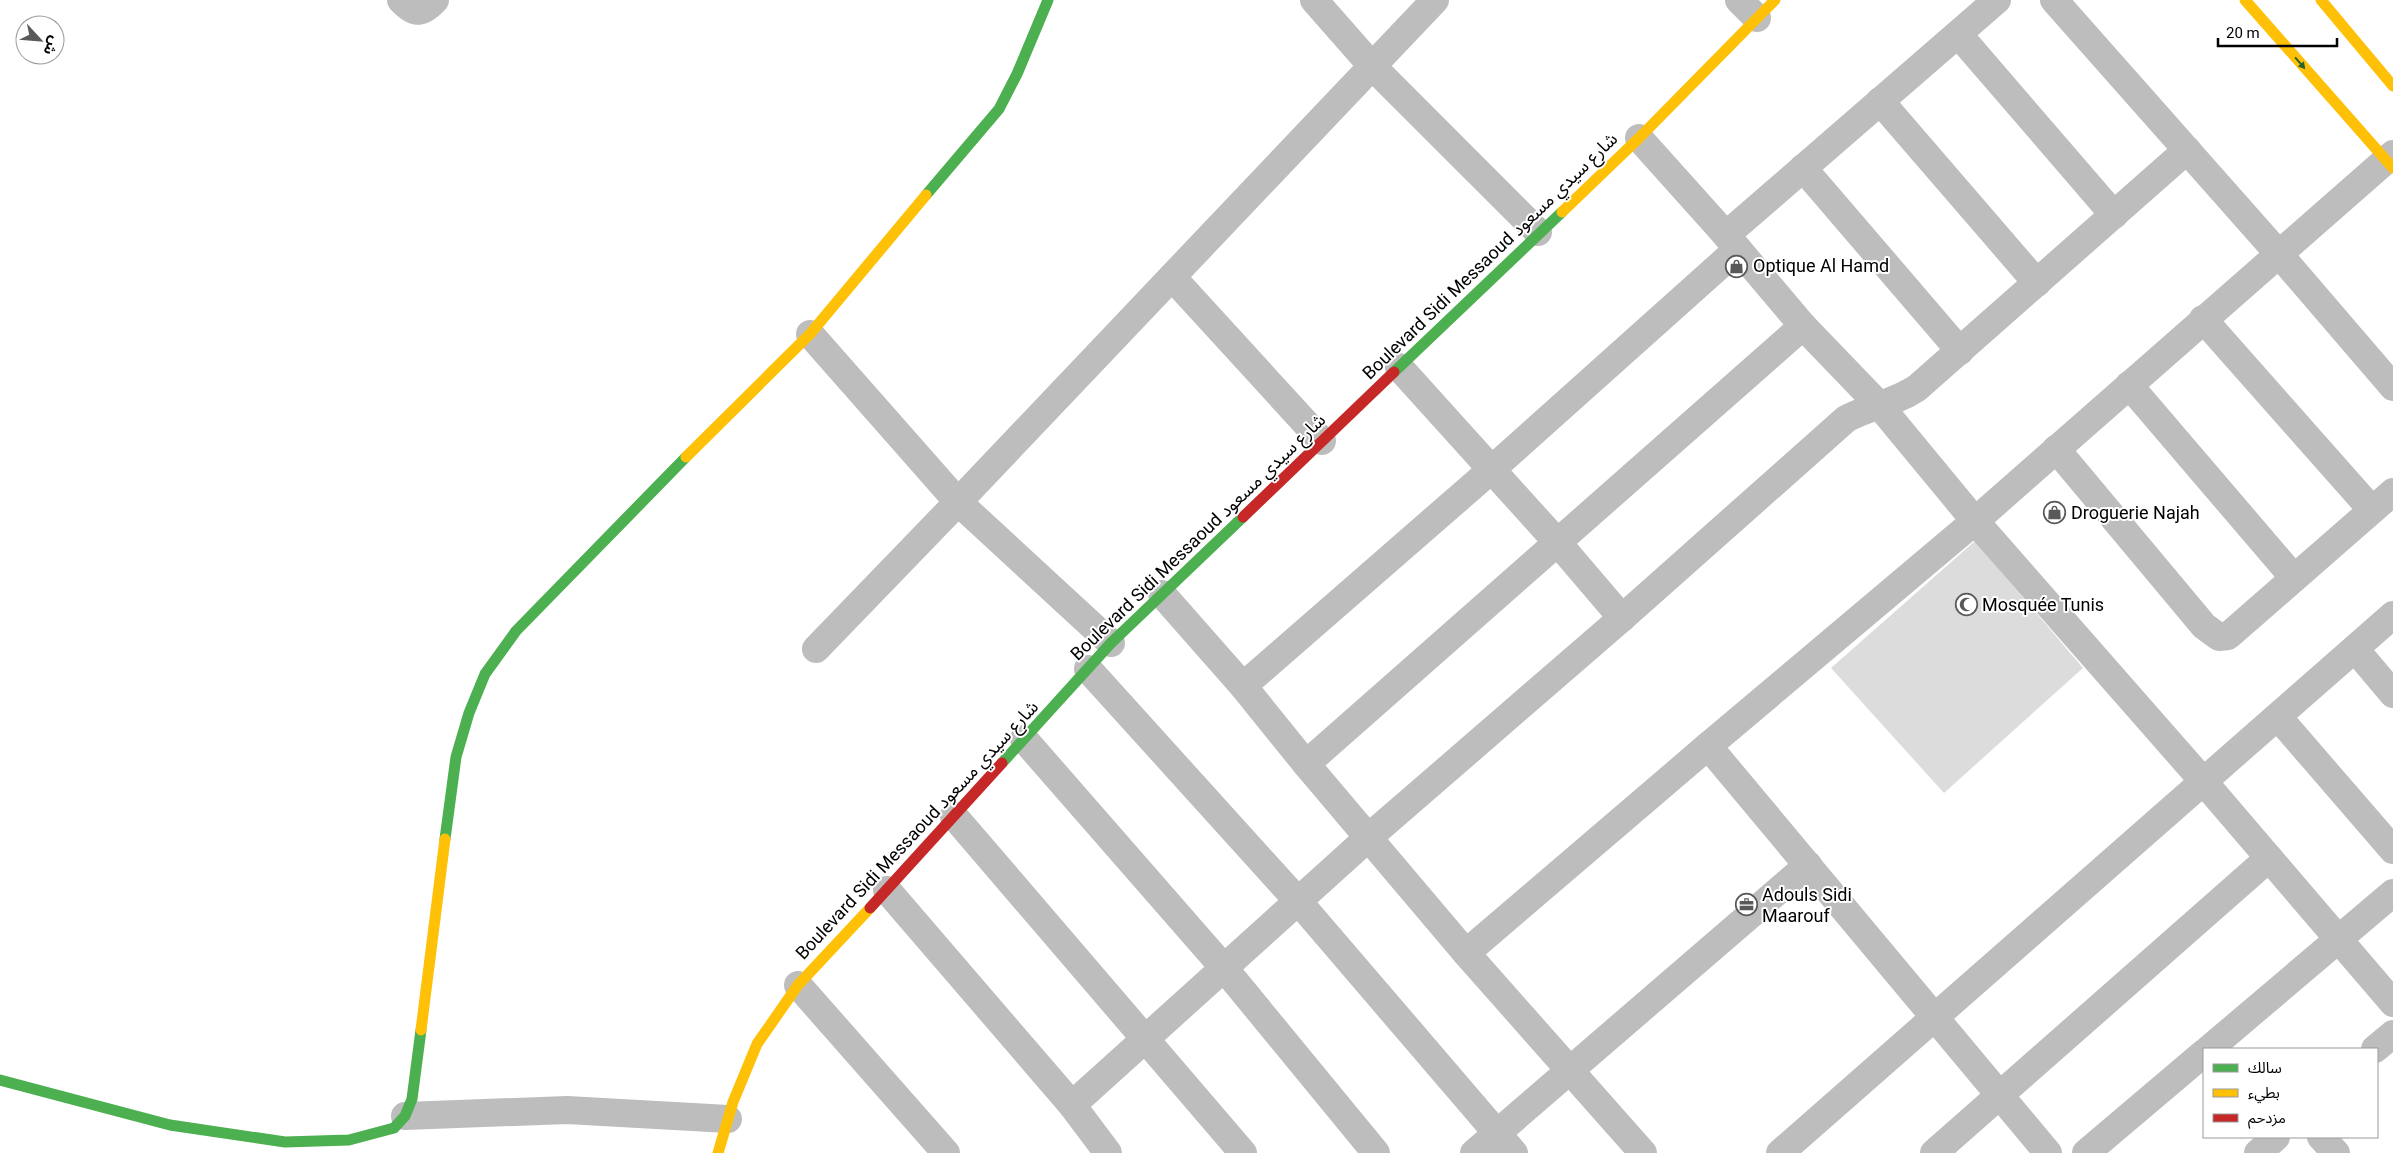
<svg xmlns="http://www.w3.org/2000/svg" width="2393" height="1153" viewBox="0 0 2393 1153" font-family="Roboto,'Noto Sans Arabic',sans-serif">
<style>
.building{fill:#dcdcdc}
.lines{fill:none;stroke-linecap:round;stroke-linejoin:round}
.street{stroke:#bdbdbd;stroke-width:28}
.fast{stroke:#4caf50;stroke-width:11}
.slow{stroke:#ffc107;stroke-width:11}
.jam{stroke:#c62828;stroke-width:11}
.oneway{fill:#2a602c}
.labels{text-anchor:middle;stroke-width:4;stroke-linejoin:round;paint-order:stroke}
.street-label{font-size:18px;fill:#000;stroke:#fff}
.poi-label{font-size:18px;fill:#000;stroke:#fff;text-anchor:start}
</style>
<rect width="100%" height="100%" fill="#fff"/>
<!-- building -->
<path class="building" d="M1975,541L2083,668L1944,793L1831,668Z"/>
<g class="lines">
<!-- street -->
<g class="street">
<path d="M401,0C415,14 421,15 435,0"/>
<path d="M1314,0L1372,66L1538,232"/>
<path d="M1739,0L1757,18"/>
<path d="M2054,0L2278,253L2393,387"/>
<path d="M1958,34L2114,215"/>
<path d="M1880,101L2037,283"/>
<path d="M1639,138L1726,235L1803,326L1880,406L1975,521L2204,782L2393,1003"/>
<path d="M1803,168L1960,351"/>
<path d="M1726,235L1997,0"/>
<path d="M1172,277L1322,441"/>
<path d="M2203,319L2372,510"/>
<path d="M810,334L958,502L1111,643"/>
<path d="M1399,367L1558,543L1622,618"/>
<path d="M2129,385L2294,578"/>
<path d="M2056,449L2204,626L2219,637L2228,636L2393,492"/>
<path d="M1162,594L1243,686"/>
<path d="M816,649L958,502L1435,0"/>
<path d="M2355,649L2393,694"/>
<path d="M1088,669L1298,901L1514,1153"/>
<path d="M2278,717L2393,850"/>
<path d="M1024,739L1224,968L1376,1153"/>
<path d="M1708,746L1466,953L1306,764L1243,686L1491,470L1738,249"/>
<path d="M1306,764L1803,326"/>
<path d="M954,816L1243,1153"/>
<path d="M887,890L1072,1105L1108,1153"/>
<path d="M1466,953L1643,1153"/>
<path d="M798,985L946,1153"/>
<path d="M2209,1049L2393,893"/>
<path d="M2375,1049L2393,1034"/>
<path d="M1072,1105L1369,837L1622,618L1846,419C1870,406 1893,404 1917,388L2187,150"/>
<path d="M405,1116L567,1110L728,1119"/>
<path d="M2321,1137L2336,1153"/>
<path d="M1474,1153L1808,865"/>
<path d="M1780,1153L2393,615"/>
<path d="M1934,1153L2269,858"/>
<path d="M2048,1153L1708,746L1975,521L2393,154"/>
<path d="M2086,1153L2204,1053"/>
<path d="M2258,1153L2276,1137"/>
</g>
<!-- fast -->
<g class="fast">
<path d="M926,195L999,109L1017,74L1048,0"/>
<path d="M1394,372L1562,212"/>
<path d="M1002,763L1111,643L1243,517"/>
<path d="M445,839L456,757L469,713L485,674L516,631L686,457"/>
<path d="M0,1080L170,1125L285,1142L349,1140L394,1128L405,1116L412,1099L421,1030"/>
</g>
<!-- slow -->
<g class="slow">
<path d="M2245,0L2393,168"/>
<path d="M2321,0L2393,86"/>
<path d="M1562,212L1639,138L1775,0"/>
<path d="M686,457L810,334L926,195"/>
<path d="M421,1030L445,839"/>
<path d="M718,1153L733,1102L757,1044L798,985L870,908"/>
</g>
<!-- jam -->
<g class="jam">
<path d="M1243,517L1394,372"/>
<path d="M870,908L1002,763"/>
</g>
</g>
<!-- one-way arrows -->
<defs><path id="oneway-solid" d="M-6-.8H1V-3.2L6.5 0L1 3.2V.8H-6Z" transform="scale(1.25)"/></defs>
<use class="oneway" href="#oneway-solid" transform="translate(2300 63) rotate(49)"/>
<!-- icons -->
<defs>
<symbol id="shop-ring" viewBox="-11 -11 22 22"><circle r="9.5" fill="#fff" stroke="#595959" stroke-width="1.5"/><path d="M-5-2.5h2.3a2.7 3.5 0 0 1 5.4 0H5L5.5 6h-11ZM-1.5-2.5h3a1.5 2.3 0 0 0-3 0Z" fill="#595959"/></symbol>
<symbol id="mosque-ring" viewBox="-11 -11 22 22"><circle r="9.5" fill="#fff" stroke="#595959" stroke-width="1.5"/><path d="M3.5-4.9A6 6 0 1 0 3.5 4.9A5 5 0 1 1 3.5-4.9Z" fill="#595959"/></symbol>
<symbol id="office-ring" viewBox="-11 -11 22 22"><circle r="9.5" fill="#fff" stroke="#595959" stroke-width="1.5"/><path d="M-6-3h4V-5.5h4V-3h4V5H-6ZM-1-4.5V-3h2v-1.5ZM-6 0V1H6V0Z" fill="#595959"/></symbol>
</defs>
<g fill-rule="evenodd">
<use href="#shop-ring" x="1724" y="254" width="25" height="25"/>
<use href="#shop-ring" x="2042" y="500" width="25" height="25"/>
<use href="#mosque-ring" x="1954" y="592" width="25" height="25"/>
<use href="#office-ring" x="1734" y="892" width="25" height="25"/>
</g>
<g class="labels">
<!-- street labels -->
<g class="street-label">
<text transform="translate(1490 256) rotate(-44)" y="6">Boulevard Sidi Messaoud شارع سيدي مسعود</text>
<text transform="translate(1198 537) rotate(-44)" y="6">Boulevard Sidi Messaoud شارع سيدي مسعود</text>
<text transform="translate(917 830) rotate(-47)" y="6">Boulevard Sidi Messaoud شارع سيدي مسعود</text>
</g>
<!-- poi labels -->
<g class="poi-label">
<text x="1753" y="272">Optique Al Hamd</text>
<text x="2071" y="519">Droguerie Najah</text>
<text x="1982" y="611">Mosquée Tunis</text>
<text x="1762" y="901">Adouls Sidi<tspan x="1762" dy="21">Maarouf</tspan></text>
</g>
</g>
<!-- legend -->
<rect x="2203" y="1048" width="175" height="90" fill="#ffffff" stroke="#999999"/>
<rect x="2213" y="1064" width="25" height="8" fill="#4caf50" stroke="#999999"/>
<text x="2248" y="1073" font-size="15" fill="#000000">سالك</text>
<rect x="2213" y="1089" width="25" height="8" fill="#ffc107" stroke="#999999"/>
<text x="2248" y="1098" font-size="15" fill="#000000">بطيء</text>
<rect x="2213" y="1114" width="25" height="8" fill="#c62828" stroke="#999999"/>
<text x="2248" y="1123" font-size="15" fill="#000000">مزدحم</text>
<!-- north arrow -->
<g transform="translate(40 40) rotate(116)"><circle r="24" fill="#ffffff" stroke="#999999"/>
<path d="M0-4L9 19L0 12L-9 19Z" fill="#595959"/>
<text y="-8" font-size="14" font-weight="bold" text-anchor="middle" fill="#000000">ش</text>
</g>
<!-- scale -->
<path d="M2218 38v8h119v-8" fill="none" stroke="#000000" stroke-width="2.5"/>
<text x="2226" y="38" font-size="15" fill="#000000" stroke="#ffffff" stroke-width="4" paint-order="stroke">20 m</text>
</svg>
